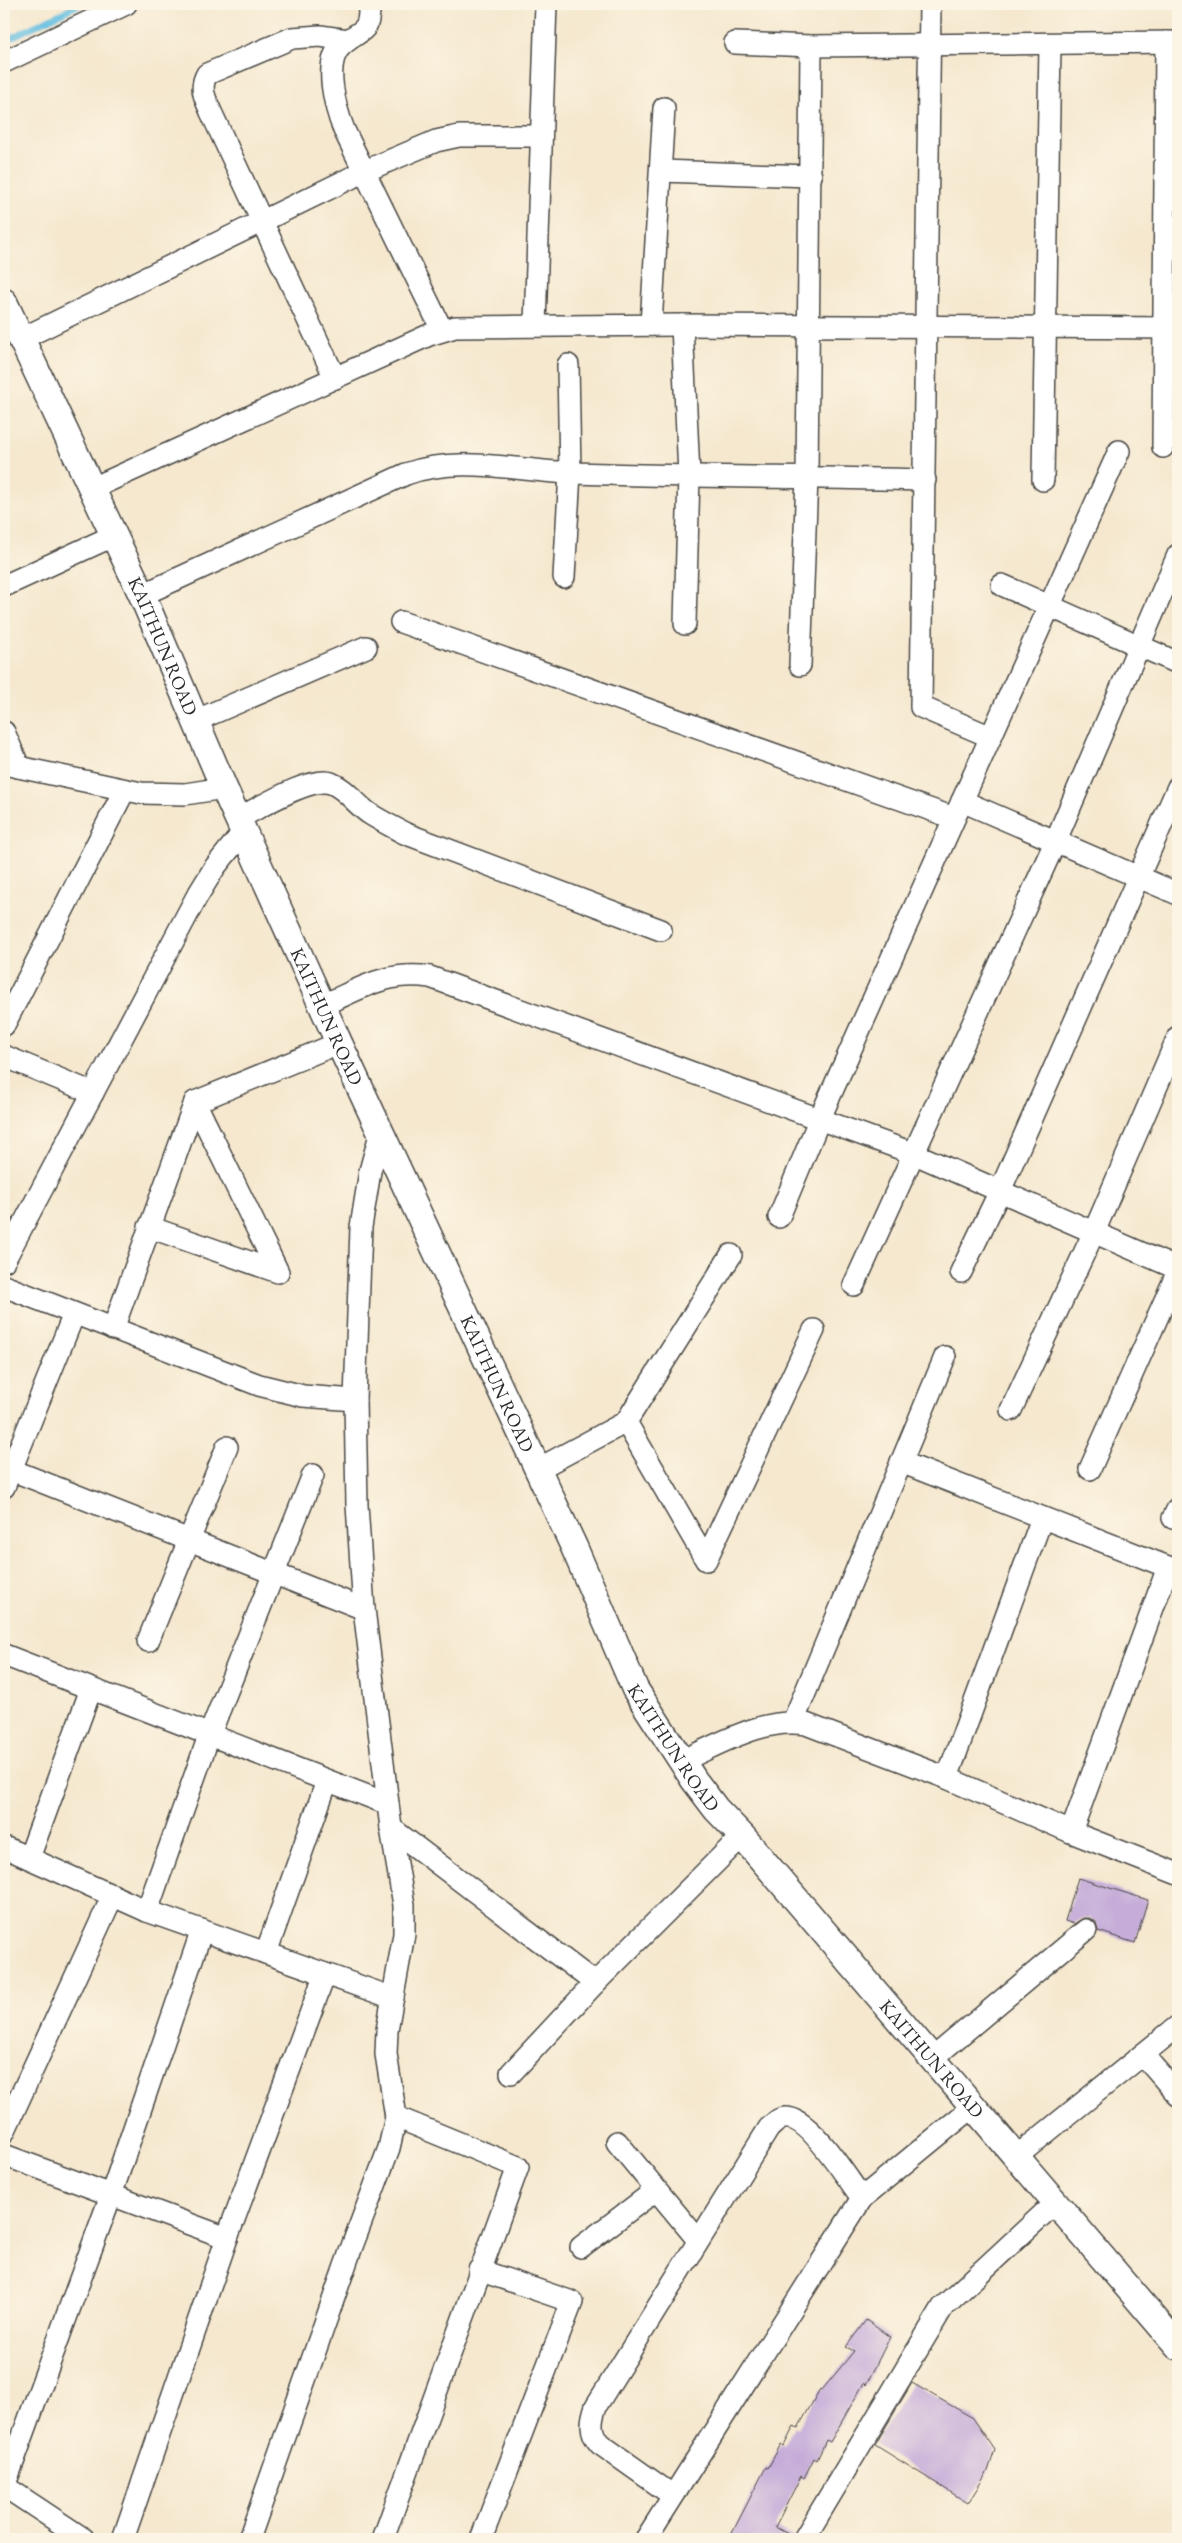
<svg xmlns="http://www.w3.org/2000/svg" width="1182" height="2543" viewBox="0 0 1182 2543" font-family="'EB Garamond',serif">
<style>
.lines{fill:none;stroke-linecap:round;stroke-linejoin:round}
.stream{stroke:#63bee1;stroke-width:6}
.building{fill:#c6add9}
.minor-casing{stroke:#494744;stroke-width:24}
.tertiary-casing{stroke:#494744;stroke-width:29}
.minor{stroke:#fff;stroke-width:21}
.tertiary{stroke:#fff;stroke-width:26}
.labels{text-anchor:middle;stroke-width:4;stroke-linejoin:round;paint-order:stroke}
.street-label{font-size:19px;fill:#2b2b2b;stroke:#fcf5e5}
</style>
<rect width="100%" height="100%" fill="#fcf5e5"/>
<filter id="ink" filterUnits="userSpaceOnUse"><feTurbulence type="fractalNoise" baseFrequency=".02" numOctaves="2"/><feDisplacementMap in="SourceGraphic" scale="10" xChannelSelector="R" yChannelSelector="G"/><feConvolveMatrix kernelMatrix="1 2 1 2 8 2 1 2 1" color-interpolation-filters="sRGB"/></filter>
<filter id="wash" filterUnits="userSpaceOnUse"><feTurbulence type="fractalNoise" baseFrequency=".0096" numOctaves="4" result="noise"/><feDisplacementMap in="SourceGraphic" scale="20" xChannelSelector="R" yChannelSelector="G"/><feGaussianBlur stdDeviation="1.12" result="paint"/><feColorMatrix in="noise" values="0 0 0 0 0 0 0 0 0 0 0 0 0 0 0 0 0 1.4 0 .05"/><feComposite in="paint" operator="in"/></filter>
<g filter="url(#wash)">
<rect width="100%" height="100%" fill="#f5e8cf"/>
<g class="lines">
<!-- stream -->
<path class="stream" d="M4,41L80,4"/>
</g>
<g id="blocks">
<!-- building -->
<g class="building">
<path d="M1078,1878L1148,1900L1135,1943L1098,1931L1096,1922L1090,1918H1083L1074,1924L1065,1921Z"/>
<path d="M866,2320L890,2337L866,2385L864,2383L830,2442L826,2440L817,2460L814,2458L804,2478L801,2476L775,2527L792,2536V2539H729L766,2467L768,2468L781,2444L784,2446L794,2426L798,2428L820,2389L822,2390L854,2351L846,2347Z"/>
<path d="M912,2383L973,2418L995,2450L988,2471L968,2503L875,2445Z"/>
</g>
</g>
</g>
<g filter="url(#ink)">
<use href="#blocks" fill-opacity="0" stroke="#494744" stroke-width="1"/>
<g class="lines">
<defs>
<g id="minor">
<path d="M369,4C370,36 360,28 342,45C322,62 336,110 344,130L442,330"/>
<path d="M930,4L921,707L991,737"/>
<path d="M735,43L811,46L1178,42"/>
<path d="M4,62L126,4"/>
<path d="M661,171L811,176"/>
<path d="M535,325L546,4"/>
<path d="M651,325L664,108"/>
<path d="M682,325L689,475L685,624"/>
<path d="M21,339L365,171L436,141L459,136H541"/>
<path d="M335,378L211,112C205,98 199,88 207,74L292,38L320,36L348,40"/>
<path d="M1163,447L1166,42"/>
<path d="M1043,480L1050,44"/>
<path d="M93,488L429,335L455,327L682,325L1178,328"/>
<path d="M564,577L570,473L568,365"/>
<path d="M1002,585L1178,663"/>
<path d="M4,586L115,535"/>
<path d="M142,595L406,474C459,455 517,471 572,473C689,477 807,477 925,480"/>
<path d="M401,622L954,818"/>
<path d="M800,665L807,477L811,46"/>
<path d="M195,721L366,647"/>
<path d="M4,732L19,767"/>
<path d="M4,764L141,793L185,794L224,788"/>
<path d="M962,801L1178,894"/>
<path d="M239,818C259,808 310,776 331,783C347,789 356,805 370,814C381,821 393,827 404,833L661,930"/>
<path d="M323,1005C362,988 386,971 430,977L915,1154L1178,1269"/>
<path d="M4,1025L124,791"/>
<path d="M4,1056L93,1093"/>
<path d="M779,1217L820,1118L1119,451"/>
<path d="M149,1227L278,1272L195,1102"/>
<path d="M4,1261L196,898L215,867L244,831"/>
<path d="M961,1272L1000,1191L1178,787"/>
<path d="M854,1285L1056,840L1178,555"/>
<path d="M4,1286L259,1385L303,1396L355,1400"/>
<path d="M113,1329L195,1102L339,1043"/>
<path d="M1011,1410L1094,1232L1178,1037"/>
<path d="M626,1422L706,1560L814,1330"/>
<path d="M901,1462L1178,1571"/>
<path d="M4,1467L364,1609"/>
<path d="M538,1469L626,1422L731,1255"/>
<path d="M1090,1469L1178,1271"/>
<path d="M4,1487L74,1314"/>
<path d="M1173,1518L1178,1508"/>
<path d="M148,1641L227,1447"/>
<path d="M4,1655L388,1804"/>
<path d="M793,1722L945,1357"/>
<path d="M681,1761C720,1744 763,1717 806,1724L947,1778L1071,1832L1178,1874"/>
<path d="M947,1778L1042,1518"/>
<path d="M391,1828L595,1983L742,1836"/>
<path d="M1071,1832L1168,1567"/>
<path d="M4,1847L147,1911L393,1998"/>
<path d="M29,1858L91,1689"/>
<path d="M147,1911L209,1736L313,1475"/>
<path d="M266,1953L327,1781"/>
<path d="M1144,2056L1178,2095"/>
<path d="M933,2058L1086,1930"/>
<path d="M511,2073L595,1983"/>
<path d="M4,2132L113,1895"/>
<path d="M617,2142L698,2240"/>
<path d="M4,2155L227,2238"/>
<path d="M1017,2156L1178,2026"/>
<path d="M581,2247L656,2190"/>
<path d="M479,2270L572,2302L481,2539"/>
<path d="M4,2486L84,2539"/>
<path d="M4,2487L111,2195L202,1930"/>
<path d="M672,2495L600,2444C589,2432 591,2420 596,2406L769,2128C774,2124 778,2118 785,2118C809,2115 848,2180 862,2198"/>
<path d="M123,2539L227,2238L325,1974"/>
<path d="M249,2539L351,2249L389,2148L396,2117L386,2054L387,2030L404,1934V1905L391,1828L364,1609L357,1505L355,1400L361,1227L370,1171L381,1131"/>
<path d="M383,2539L518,2167L396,2117"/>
<path d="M646,2539L862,2198L974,2106"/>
<path d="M804,2539L943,2307L1055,2203"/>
</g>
<g id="tertiary">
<path id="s1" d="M4,302L142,595L224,788L339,1043L574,1547L635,1689L694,1780L716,1809L742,1836L1178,2346"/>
</g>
</defs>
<!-- minor casing -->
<use href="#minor" class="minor-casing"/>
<!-- tertiary casing -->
<use href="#tertiary" class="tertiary-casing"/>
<!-- minor -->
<use href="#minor" class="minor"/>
<!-- tertiary -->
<use href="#tertiary" class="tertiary"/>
</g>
</g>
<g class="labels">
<!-- street labels -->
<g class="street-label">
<text dy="7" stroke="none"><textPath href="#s1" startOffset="379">KAITHUN ROAD</textPath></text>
<text dy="7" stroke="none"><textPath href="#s1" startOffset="784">KAITHUN ROAD</textPath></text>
<text dy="7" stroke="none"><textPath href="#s1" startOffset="1189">KAITHUN ROAD</textPath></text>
<text dy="7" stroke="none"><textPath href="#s1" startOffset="1594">KAITHUN ROAD</textPath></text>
<text dy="7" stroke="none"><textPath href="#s1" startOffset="1999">KAITHUN ROAD</textPath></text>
</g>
</g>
<!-- margin -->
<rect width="1182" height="2543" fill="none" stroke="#fcf5e5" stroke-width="20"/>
</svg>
